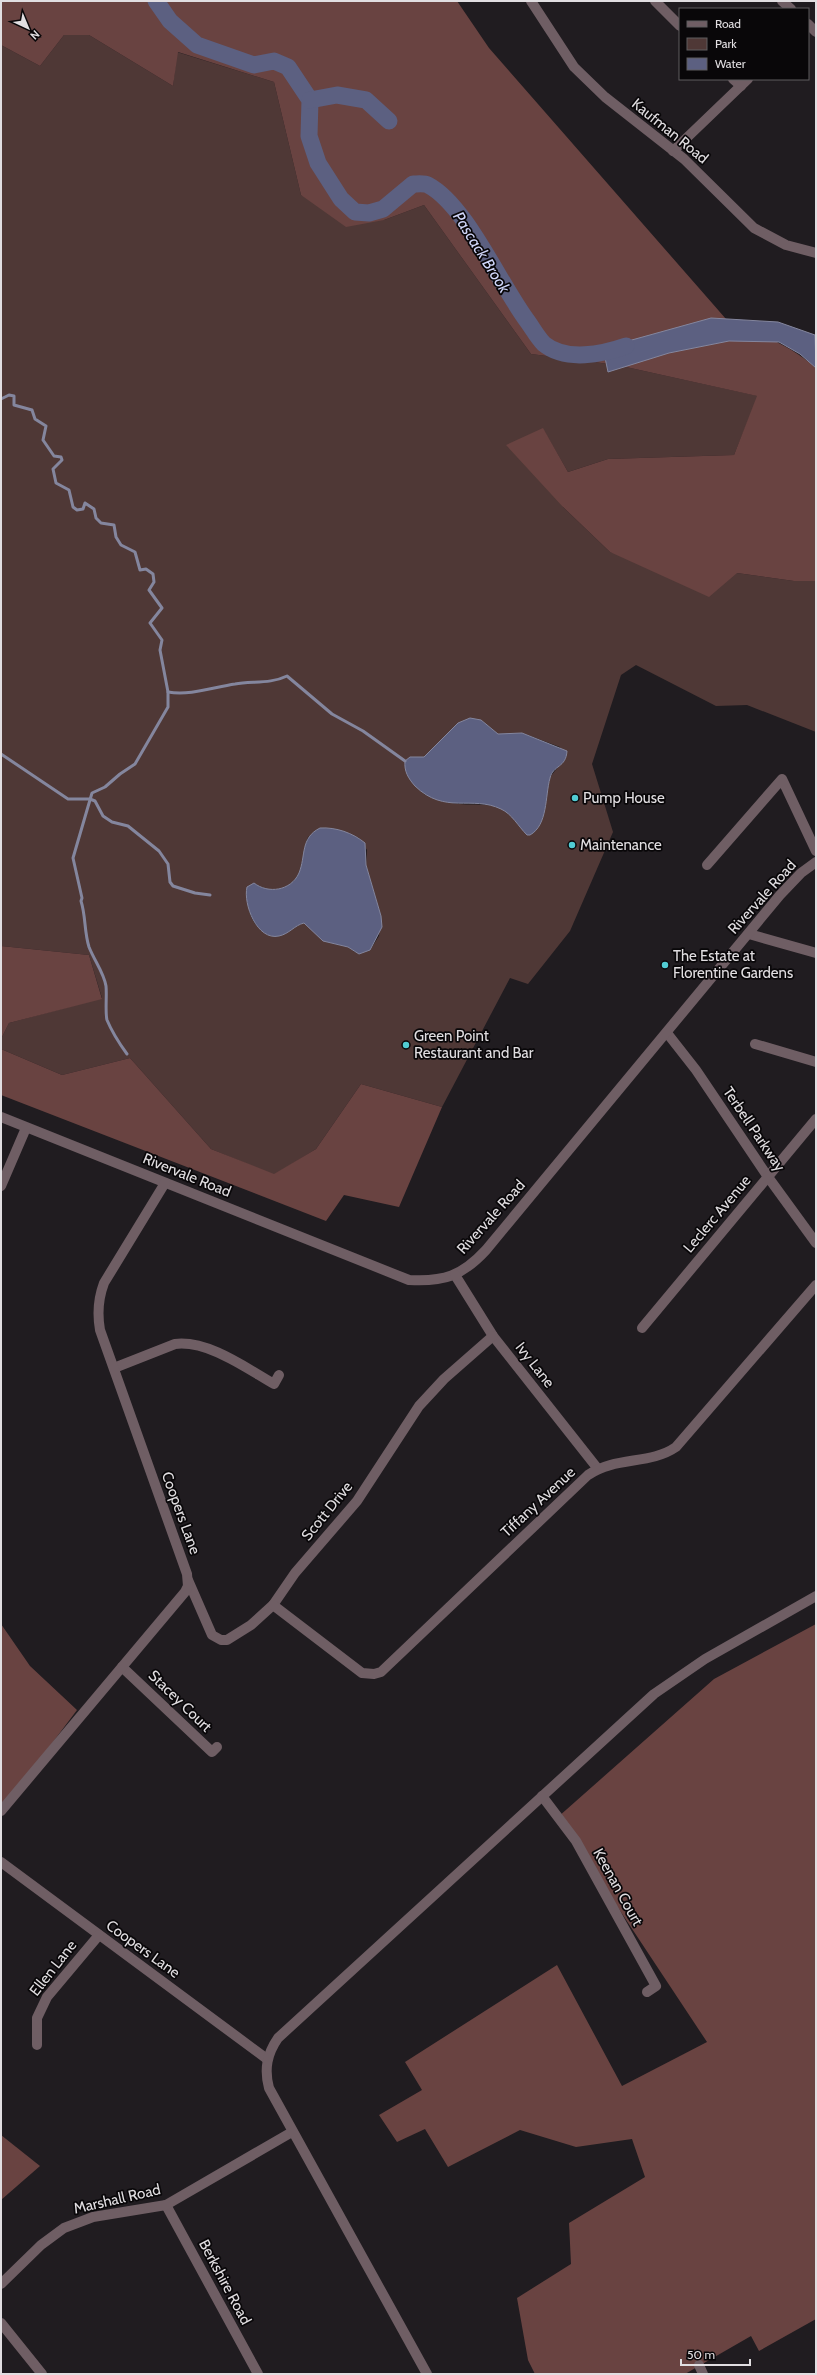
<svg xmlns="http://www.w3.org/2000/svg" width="817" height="2375" viewBox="0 0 817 2375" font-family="Cabin,sans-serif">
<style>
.green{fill:#4f3836;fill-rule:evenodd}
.forest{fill:#694341}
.water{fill:#5c6081;stroke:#84869e}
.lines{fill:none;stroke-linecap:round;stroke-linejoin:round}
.stream{stroke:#84869e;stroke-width:3}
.river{stroke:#5c6081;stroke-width:17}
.minor{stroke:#6f5e64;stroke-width:10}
.poi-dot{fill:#51ccd3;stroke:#090709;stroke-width:1.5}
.labels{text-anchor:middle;stroke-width:3.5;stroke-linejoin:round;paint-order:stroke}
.street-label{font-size:15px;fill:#e1dee1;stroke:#090709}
.poi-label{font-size:15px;fill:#e1dee1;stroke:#090709;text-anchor:start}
.water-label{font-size:16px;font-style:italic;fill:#d0d6f9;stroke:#090709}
</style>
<rect width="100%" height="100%" fill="#201c20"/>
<!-- green -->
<path class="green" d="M64,35H89L173,86L177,52L274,82L301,195L384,220L424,205L531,354L617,365L758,396L734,455L608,459L568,472L543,429L563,507L610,552L737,573L794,581H816V732L747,705L716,706L636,665L621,675L592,764L613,832L570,931L528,984L510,978L442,1107L361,1084L316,1149L274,1175L211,1149L130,1058L62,1075L1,1049V1039L9,1023L102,998L89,955L1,946V45L40,66ZM481,720L498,734L522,733L560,747L559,766L550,777L542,818L527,834C521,828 516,821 511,815C497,801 477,806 460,804C447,803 436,799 424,794L410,757H424ZM329,828L359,838L367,850L366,865L381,916L379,936L370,950L355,952L348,947L327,942L304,923C295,925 289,934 279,936C265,939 249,921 249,907C249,899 252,890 254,883C268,894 291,891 299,873C303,863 303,849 308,837Z"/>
<!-- forest -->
<g class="forest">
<path d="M1,1H457L489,48L726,319C758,333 790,345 816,368V581H794L737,573L709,597L610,552L563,507L506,445L543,428L568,472L608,459L734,455L757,396L617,365L531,354L424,205L384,220L346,227L301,195L274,82L178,52L173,86L89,35H64L40,66L1,45Z"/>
<path d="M1,946L89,955L102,999L9,1023L1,1039Z"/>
<path d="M1,1049L62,1075L130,1058L211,1149L274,1174L316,1149L361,1084L442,1107L399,1207L344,1195L326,1221L1,1095Z"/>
<path d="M1,1624L30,1666L77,1710L1,1811Z"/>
<path d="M816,1624V2319L759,2351L751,2336L685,2374H535L528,2360L517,2298L571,2264L569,2223L645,2177L632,2139L576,2147L520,2130L448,2167L425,2129L397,2142L379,2115L422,2090L405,2062L557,1965L622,2086L707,2042L558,1817L714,1679Z"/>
<path d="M1,2135L40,2166L1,2200Z"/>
</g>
<!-- water -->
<g class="water">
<path d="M711,318L778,322L815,335L816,368L800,354L779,342L729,341L669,353L608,372L603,348Z"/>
<path d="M470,718L481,720L498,734L522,733L567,751C566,768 553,765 550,778C545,796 548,825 530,835H527C518,826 512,814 501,809C472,795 445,815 415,786C408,778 404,771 405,761L410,757H424L458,723Z"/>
<path d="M320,828C336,827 353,833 365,843L366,865L381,916L382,927L370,950L359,954L348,947L323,941L304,923C295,925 289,934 279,936C257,941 243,904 247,887L254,883C268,894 291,891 299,873C306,856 300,838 320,828Z"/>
</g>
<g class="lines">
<!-- stream -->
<g class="stream">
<path d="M1,399L9,395L14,396V405L32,410L35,419L46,426L43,440L54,456L61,457L62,460L53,469L56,483L69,490L73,507L77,510L83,509L85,503L94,509L96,518L101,523L114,525L116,537L121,545L135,552L140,570L146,569L153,574L154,582L149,590L162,608L150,623L162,640L160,650L168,692V707L135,764L120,774L105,787L92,793L73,858L82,898L81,901C86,917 84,931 89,947C94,960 104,973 106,986C107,995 105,1013 107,1020C112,1032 119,1043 127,1054"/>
<path d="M168,692C190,696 214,687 235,684C252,681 271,684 287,676L332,714L363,731L405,761"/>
<path d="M1,754L68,799H90L95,801L103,816L112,822L128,826L159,851L168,864L170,882L173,886L195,893L210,895"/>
</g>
<!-- river -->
<g class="river">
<path d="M156,1L170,21L197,45L254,65L274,61L288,67L310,100L309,136L318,163L341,199L355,212L369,213L383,209L413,184C417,184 424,183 428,185C466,205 500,285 528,322C533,329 538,338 544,344C566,362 603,354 626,346"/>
<path d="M310,100L337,95L366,100L389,121"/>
</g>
<!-- minor -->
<g class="minor">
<path d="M531,1L574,67L605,97L684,159L754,228L786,245L816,253"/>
<path d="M655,1L680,26"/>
<path d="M782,1L791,9"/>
<path d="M808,24L816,32"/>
<path d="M733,79L741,86"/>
<path d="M673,151L748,79"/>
<path d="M707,865L782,779L816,851"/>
<path d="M749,934L816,953"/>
<path d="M667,1033L696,1070L768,1177L816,1243"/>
<path d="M755,1044L816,1062"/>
<path d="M1,1117L409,1280C444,1282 462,1276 486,1250L780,895L801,873L816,862"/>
<path d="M1,1186L26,1128"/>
<path d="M455,1275L493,1336L598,1469"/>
<path d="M642,1328L816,1119"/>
<path d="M114,1368L175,1344C208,1340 246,1368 274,1384L279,1375"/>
<path d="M188,1580L212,1635L221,1640H227L251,1625L273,1605L295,1573L357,1501L419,1406L444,1379L493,1336"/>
<path d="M273,1605L362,1673L374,1674L381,1672L588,1475C616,1456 650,1465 676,1447L816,1285"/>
<path d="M122,1667L212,1752L217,1747"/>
<path d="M542,1796L576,1841L656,1986L647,1992"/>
<path d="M1,1811L185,1592L188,1586L187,1574L100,1330C97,1313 98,1299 104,1283L165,1183"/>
<path d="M1,1862L267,2059"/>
<path d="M37,2045V2018L47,1997L99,1935"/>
<path d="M166,2205L258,2374"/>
<path d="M1,2284L41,2245L64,2228L93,2217L166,2205L292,2132"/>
<path d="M1,2323L42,2374"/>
<path d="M699,2365L703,2374"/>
<path d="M427,2374L269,2088C264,2069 267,2054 278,2038L654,1694L705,1659L816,1596"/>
</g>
</g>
<!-- markers -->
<g class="poi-dot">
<circle cx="575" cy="798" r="4"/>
<circle cx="572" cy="845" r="4"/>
<circle cx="665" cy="965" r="4"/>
<circle cx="406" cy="1045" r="4"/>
</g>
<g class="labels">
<!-- street labels -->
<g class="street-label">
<text transform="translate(670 131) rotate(39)" y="5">Kaufman Road</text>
<text transform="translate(762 897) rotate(-48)" y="5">Rivervale Road</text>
<text transform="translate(754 1129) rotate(56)" y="5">Terbell Parkway</text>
<text transform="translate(187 1175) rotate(22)" y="5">Rivervale Road</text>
<text transform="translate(717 1214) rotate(-50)" y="5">Leclerc Avenue</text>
<text transform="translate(491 1217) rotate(-48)" y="5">Rivervale Road</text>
<text transform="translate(535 1365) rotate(52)" y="5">Ivy Lane</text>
<text transform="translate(538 1502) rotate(-43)" y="5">Tiffany Avenue</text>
<text transform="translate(327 1511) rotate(-51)" y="5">Scott Drive</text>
<text transform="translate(181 1513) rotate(70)" y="5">Coopers Lane</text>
<text transform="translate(180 1701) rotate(44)" y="5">Stacey Court</text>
<text transform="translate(618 1887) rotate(61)" y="5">Keenan Court</text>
<text transform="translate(143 1949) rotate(36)" y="5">Coopers Lane</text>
<text transform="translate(53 1968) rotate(-52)" y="5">Ellen Lane</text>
<text transform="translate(117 2199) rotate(-13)" y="5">Marshall Road</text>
<text transform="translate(225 2282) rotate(62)" y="5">Berkshire Road</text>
</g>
<!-- poi labels -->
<g class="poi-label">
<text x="583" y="803">Pump House</text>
<text x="580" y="850">Maintenance</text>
<text x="673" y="961">The Estate at<tspan x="673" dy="17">Florentine Gardens</tspan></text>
<text x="414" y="1041">Green Point<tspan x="414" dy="17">Restaurant and Bar</tspan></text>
</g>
<!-- water labels -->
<g class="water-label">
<text transform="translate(482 252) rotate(58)" y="6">Pascack Brook</text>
</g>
</g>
<!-- border -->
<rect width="817" height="2375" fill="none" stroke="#e1dee1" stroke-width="4"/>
<!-- legend -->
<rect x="679" y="8" width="130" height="72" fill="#090709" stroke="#5f5d5f"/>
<rect x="687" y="21" width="20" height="6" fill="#6f5e64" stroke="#5f5d5f"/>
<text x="715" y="28" font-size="12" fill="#e1dee1">Road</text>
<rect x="687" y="38" width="20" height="12" fill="#4f3836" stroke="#5f5d5f"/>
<text x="715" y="48" font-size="12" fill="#e1dee1">Park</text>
<rect x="687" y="58" width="20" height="12" fill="#5c6081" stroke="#5f5d5f"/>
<text x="715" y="68" font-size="12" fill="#e1dee1">Water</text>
<!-- north arrow -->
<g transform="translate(28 28) rotate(136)" stroke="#090709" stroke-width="3" paint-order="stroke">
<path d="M0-3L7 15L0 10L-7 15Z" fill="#e1dee1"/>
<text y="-6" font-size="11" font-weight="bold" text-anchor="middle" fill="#e1dee1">N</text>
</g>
<!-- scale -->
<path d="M681 2359v6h69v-6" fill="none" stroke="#e1dee1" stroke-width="2"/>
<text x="687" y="2359" font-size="12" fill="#e1dee1" stroke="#090709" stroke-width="3" paint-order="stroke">50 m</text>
</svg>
